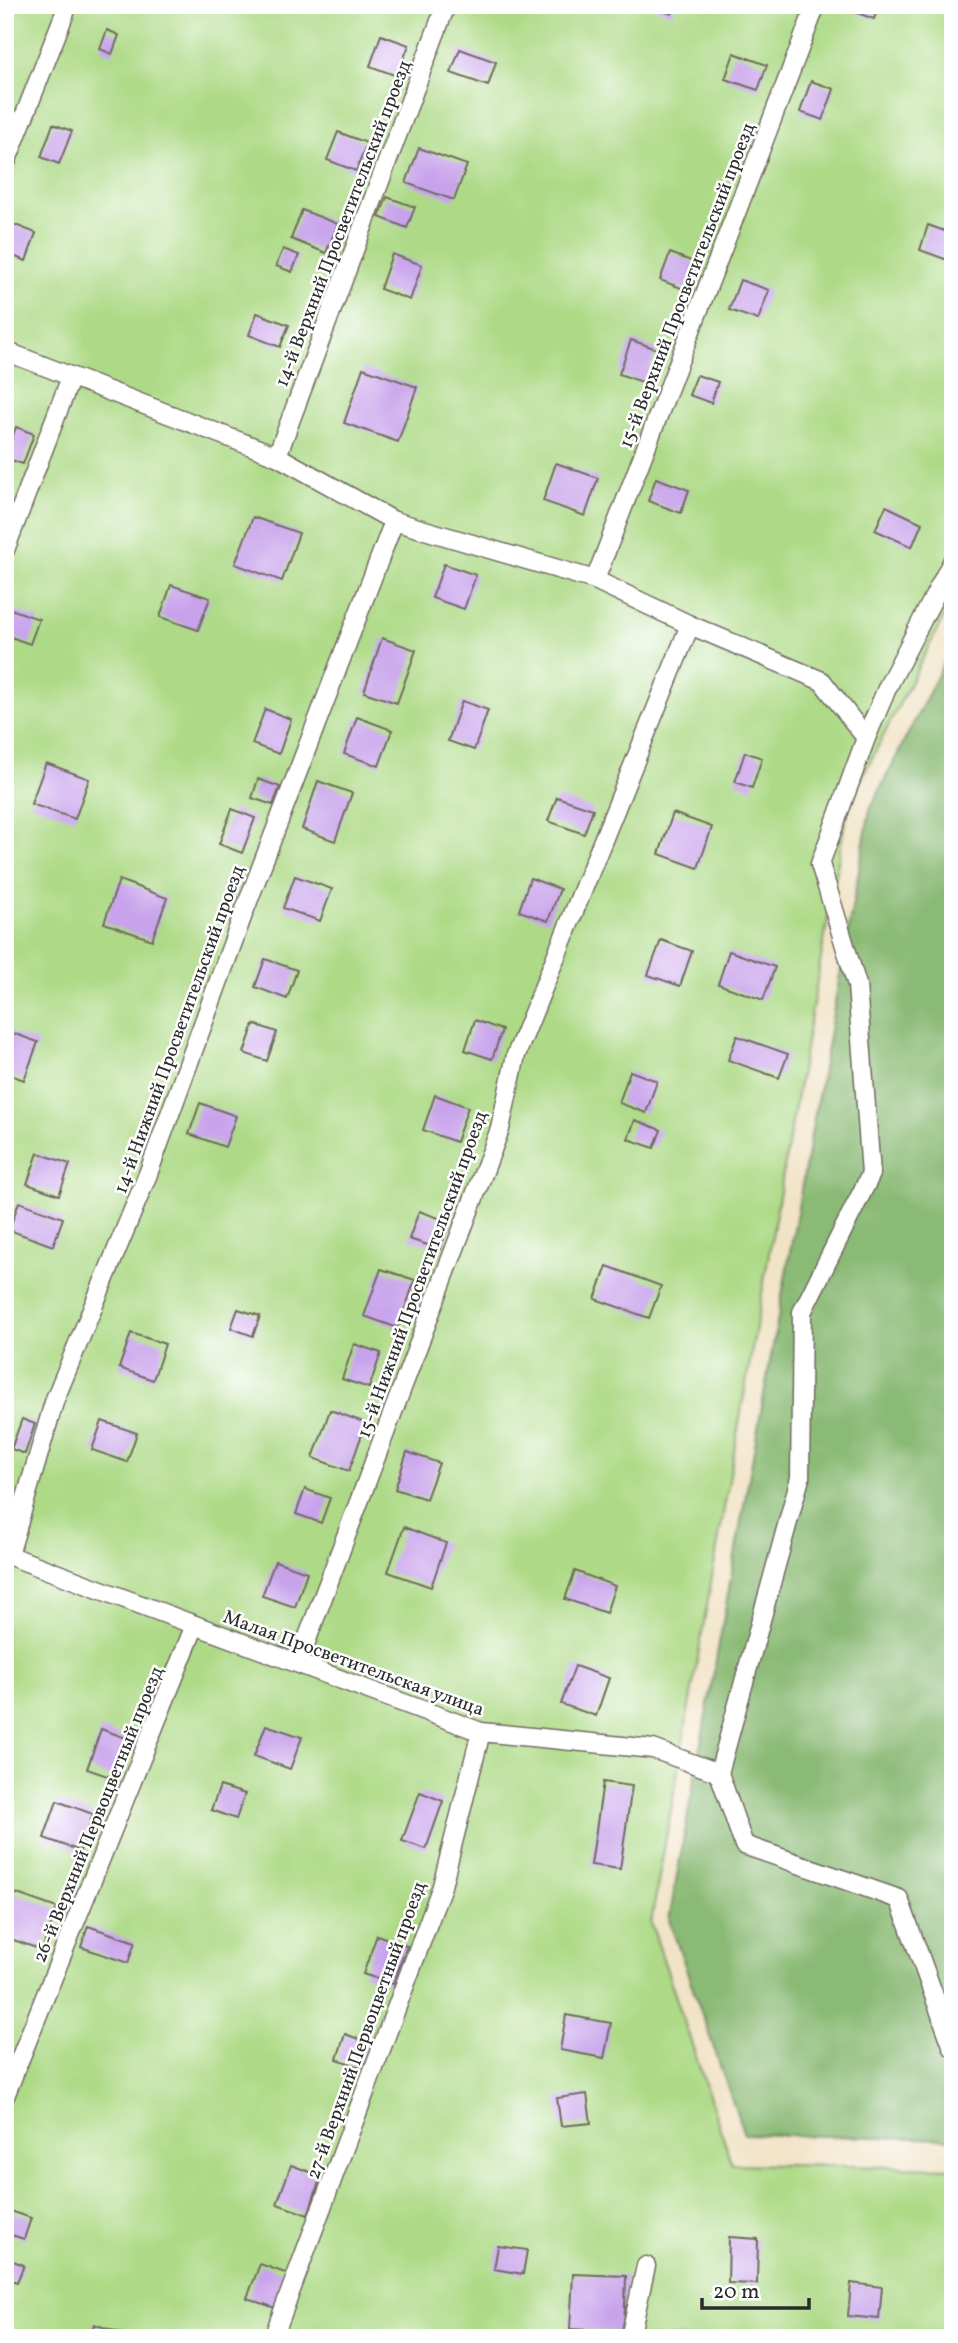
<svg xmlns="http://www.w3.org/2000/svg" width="958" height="2343" viewBox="0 0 958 2343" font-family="Vollkorn,serif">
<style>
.green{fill:#aeda87;stroke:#6c8259;stroke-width:2}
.forest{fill:#8aba74;stroke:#5a7250;stroke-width:2}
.building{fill:#c8a2eb}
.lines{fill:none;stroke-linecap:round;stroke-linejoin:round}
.lane-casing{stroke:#706b61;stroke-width:21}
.lane{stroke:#fff;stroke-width:18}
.labels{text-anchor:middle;stroke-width:5;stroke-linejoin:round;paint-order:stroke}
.street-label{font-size:19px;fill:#2b2b2b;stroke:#fff}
</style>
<rect width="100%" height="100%" fill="#fff"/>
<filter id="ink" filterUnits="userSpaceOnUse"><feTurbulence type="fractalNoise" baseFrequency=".0143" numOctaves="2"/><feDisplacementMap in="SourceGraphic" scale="14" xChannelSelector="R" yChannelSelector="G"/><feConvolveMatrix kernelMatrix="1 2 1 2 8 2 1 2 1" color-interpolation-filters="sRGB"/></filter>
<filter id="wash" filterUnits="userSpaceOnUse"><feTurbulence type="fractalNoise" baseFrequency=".00686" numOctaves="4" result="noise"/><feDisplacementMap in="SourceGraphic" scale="28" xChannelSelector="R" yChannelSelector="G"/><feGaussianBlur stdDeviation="1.57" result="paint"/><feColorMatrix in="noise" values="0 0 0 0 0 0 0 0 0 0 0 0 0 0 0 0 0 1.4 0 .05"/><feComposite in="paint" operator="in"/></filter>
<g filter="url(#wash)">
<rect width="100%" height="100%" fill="#f1e3c6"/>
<!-- green -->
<path class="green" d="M5,5H953V599L848,805L651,1923L732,2164L953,2168V2338H5Z"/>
<!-- forest -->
<path class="forest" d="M953,645V2139L744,2134L669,1920L870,809Z"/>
<g id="blocks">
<!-- building -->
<g class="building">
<path d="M648,5H675L672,14Z"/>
<path d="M835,5H879L874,19Z"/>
<path d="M107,30L119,35L112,54L100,49Z"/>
<path d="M381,35L409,45L397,76L370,66Z"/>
<path d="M460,49L496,62L488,86L451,73Z"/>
<path d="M734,53L767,65L758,90L725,79Z"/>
<path d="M811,81L834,89L823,120L800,112Z"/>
<path d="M53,124L72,131L59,164L41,157Z"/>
<path d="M338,132L367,143L356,171L327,160Z"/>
<path d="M419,148L467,165L454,200L406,183Z"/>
<path d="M387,197L415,207L407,228L379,217Z"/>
<path d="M302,210L338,224L326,253L291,239Z"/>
<path d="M5,221L36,233L26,261L5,253Z"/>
<path d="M928,225L953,234V262L920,250Z"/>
<path d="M283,249L299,255L292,272L276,266Z"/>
<path d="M670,253L699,264L689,291L660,280Z"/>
<path d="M392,254L422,265L410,300L380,289Z"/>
<path d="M740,280L769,290L758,320L729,310Z"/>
<path d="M257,313L289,325L280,347L249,335Z"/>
<path d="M631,340L657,349L645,383L619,374Z"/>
<path d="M363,368L417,387L398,442L344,423Z"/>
<path d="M697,375L718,382L711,403L689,395Z"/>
<path d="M16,427L34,434L23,464L5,458Z"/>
<path d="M556,463L598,478L585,516L543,501Z"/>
<path d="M656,478L689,490L681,513L648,501Z"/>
<path d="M886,506L922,523L912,547L875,530Z"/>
<path d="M253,517L299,533L282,581L235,564Z"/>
<path d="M444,564L476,575L464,609L432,598Z"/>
<path d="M171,585L210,598L198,630L160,617Z"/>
<path d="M5,607L39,619L30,644L5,635Z"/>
<path d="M382,638L416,650L397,703L364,692Z"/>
<path d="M462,701L488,710L474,750L448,741Z"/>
<path d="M265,709L291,719L279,754L252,744Z"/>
<path d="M357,717L392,730L379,766L344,754Z"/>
<path d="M745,752L762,758L752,788L735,782Z"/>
<path d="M46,763L89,779L75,819L31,804Z"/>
<path d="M258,779L280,787L273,805L252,798Z"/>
<path d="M318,781L352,793L335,841L302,829Z"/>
<path d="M557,797L593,809L584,834L548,821Z"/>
<path d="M232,809L255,818L242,853L219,844Z"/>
<path d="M673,813L712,827L698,868L659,854Z"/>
<path d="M295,876L332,889L320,921L283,908Z"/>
<path d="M530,878L560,889L548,921L519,911Z"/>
<path d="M119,880L167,898L152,940L104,923Z"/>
<path d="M661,940L692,951L680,986L648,975Z"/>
<path d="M729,951L775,967L763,1000L718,984Z"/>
<path d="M265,959L297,970L287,999L255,987Z"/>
<path d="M475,1020L502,1030L492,1059L465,1050Z"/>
<path d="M254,1024L277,1032L267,1061L244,1053Z"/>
<path d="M7,1031L38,1042L24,1080L5,1073V1036Z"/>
<path d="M737,1036L788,1054L779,1078L728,1060Z"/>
<path d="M630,1071L657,1081L646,1113L619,1103Z"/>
<path d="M435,1095L468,1107L456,1142L423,1130Z"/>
<path d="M200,1103L236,1116L225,1147L189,1134Z"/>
<path d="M635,1120L661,1130L654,1148L628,1139Z"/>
<path d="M38,1153L70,1164L59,1195L27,1184Z"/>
<path d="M19,1202L63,1218L53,1246L9,1230Z"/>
<path d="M419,1211L450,1222L440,1249L409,1239Z"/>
<path d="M607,1266L661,1286L649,1318L595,1299Z"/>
<path d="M381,1269L415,1280L398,1328L364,1316Z"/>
<path d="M238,1309L260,1316L253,1336L231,1328Z"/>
<path d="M131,1333L165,1344L153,1380L119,1368Z"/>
<path d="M354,1344L381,1353L369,1388L342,1379Z"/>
<path d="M330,1410L366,1423L349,1471L313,1458Z"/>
<path d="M22,1419L35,1424L25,1454L11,1449Z"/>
<path d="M102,1421L137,1433L127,1462L92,1450Z"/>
<path d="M407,1452L439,1463L426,1499L395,1489Z"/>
<path d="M305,1489L330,1498L321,1523L296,1514Z"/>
<path d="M404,1527L446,1543L431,1587L388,1572Z"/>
<path d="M275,1561L307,1572L295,1607L262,1596Z"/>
<path d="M575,1571L615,1586L606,1613L565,1599Z"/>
<path d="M575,1666L609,1678L596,1716L561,1704Z"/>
<path d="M266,1725L302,1737L290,1769L254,1756Z"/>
<path d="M101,1729L129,1739L116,1779L87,1769Z"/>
<path d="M603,1782L632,1786L620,1869L591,1865Z"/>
<path d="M220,1786L245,1794L236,1819L211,1810Z"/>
<path d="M420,1792L443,1801L426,1849L402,1841Z"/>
<path d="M57,1801L93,1814L80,1851L44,1838Z"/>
<path d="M9,1891L57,1908L42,1950L5,1937V1900Z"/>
<path d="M88,1926L135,1942L128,1963L81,1947Z"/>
<path d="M377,1935L407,1946L393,1984L363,1974Z"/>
<path d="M566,2015L611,2023L604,2058L560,2050Z"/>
<path d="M345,2034L367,2042L359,2067L337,2059Z"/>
<path d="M587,2094L591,2123L561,2126L557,2098Z"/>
<path d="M291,2165L321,2176L308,2215L277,2204Z"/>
<path d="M5,2209L31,2218L24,2239L5,2233Z"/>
<path d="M729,2237L758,2239L757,2284L728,2283Z"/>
<path d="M498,2246L527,2250L523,2274L494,2269Z"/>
<path d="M5,2258L24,2265L17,2282L5,2278Z"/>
<path d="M260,2264L291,2275L278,2309L247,2298Z"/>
<path d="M573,2274L626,2276L624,2332L570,2329Z"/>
<path d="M851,2283L882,2287L879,2319L848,2316Z"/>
<path d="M94,2324L132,2337V2338H89Z"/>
</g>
</g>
</g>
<g filter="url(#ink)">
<use href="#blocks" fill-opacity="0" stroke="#706b61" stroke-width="2"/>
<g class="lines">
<defs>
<g id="lane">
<path d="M5,165L68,5"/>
<path d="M5,351L277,456L394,521L595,580L690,625L822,681L866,738"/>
<path d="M277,456L446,5"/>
<path d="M5,550L71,377"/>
<path d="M595,580L816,5"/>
<path d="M5,1554L481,1732L653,1749L719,1773L744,1845L899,1899L953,2048"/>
<path d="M9,1555L55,1399L148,1174L244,912L394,521"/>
<path d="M298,1663L500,1129L516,1055L690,625"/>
<path d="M719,1773L800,1478L802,1312L871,1174L857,985L820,864L866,738L888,686L953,560"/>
<path d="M5,2096L195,1625"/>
<path d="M273,2338L442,1886L481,1732"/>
<path d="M630,2338L646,2266"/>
</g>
</defs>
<!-- lane casing -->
<use href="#lane" class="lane-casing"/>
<!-- lane -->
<use href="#lane" class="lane"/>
</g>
</g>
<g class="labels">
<!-- street labels -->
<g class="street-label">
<text transform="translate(342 223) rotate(-69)" y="7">14-й Верхний Просветительский проезд</text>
<text transform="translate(686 285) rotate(-69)" y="7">15-й Верхний Просветительский проезд</text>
<text transform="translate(178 1029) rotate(-70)" y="7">14-й Нижний Просветительский проезд</text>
<text transform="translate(421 1274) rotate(-70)" y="7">15-й Нижний Просветительский проезд</text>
<text transform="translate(354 1662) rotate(20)" y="7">Малая Просветительская улица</text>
<text transform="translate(97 1814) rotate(-68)" y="7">26-й Верхний Первоцветный проезд</text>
<text transform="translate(365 2030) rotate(-70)" y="7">27-й Верхний Первоцветный проезд</text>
</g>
</g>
<!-- margin -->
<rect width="958" height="2343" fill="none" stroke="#fff" stroke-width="28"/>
<!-- scale -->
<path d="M702 2298v10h107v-10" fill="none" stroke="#2b2b2b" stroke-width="3.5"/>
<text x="713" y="2298" font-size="21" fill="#2b2b2b" stroke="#ffffff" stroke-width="5" paint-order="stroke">20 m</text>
</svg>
